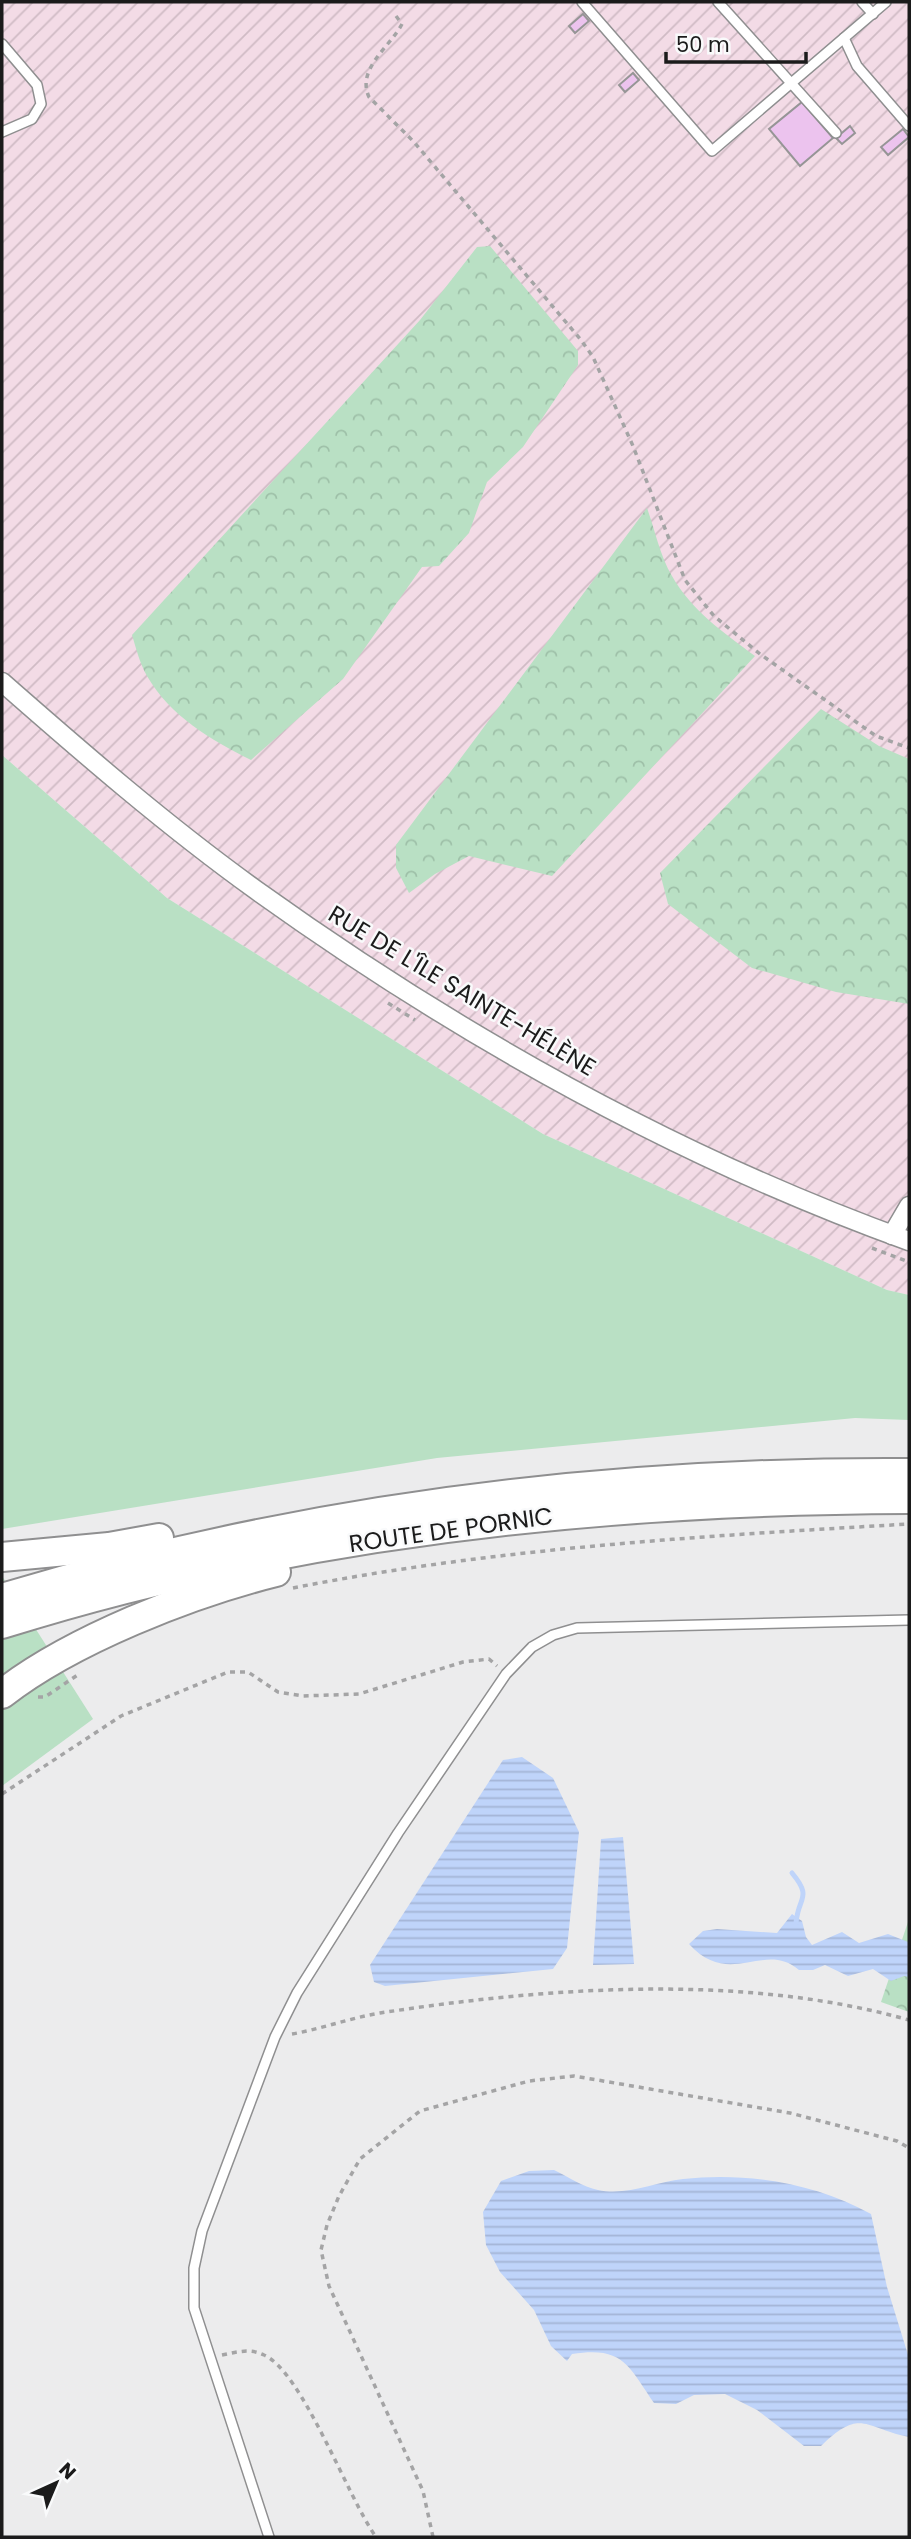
<svg xmlns="http://www.w3.org/2000/svg" width="911" height="2539" viewBox="0 0 911 2539" font-family="Poppins,sans-serif">
<style>
.industrial{fill:url(#industrial-furrows)}
.grass{fill:#b9e0c4}
.forest{fill:url(#forest-crowns)}
.water{fill:url(#water-rules)}
.lines{fill:none;stroke-linecap:round;stroke-linejoin:round}
.stream{stroke:#bfd4fa;stroke-width:5}
.building{fill:#ecc3ee;stroke:#969596;stroke-width:2}
.service-casing{stroke:#8f8f90;stroke-width:12}
.minor-casing{stroke:#8f8f90;stroke-width:21}
.trunk-casing{stroke:#8f8f90;stroke-width:32}
.path{stroke:#a4a4a5;stroke-width:3.5;stroke-dasharray:5 5;stroke-linecap:butt}
.service{stroke:#fff;stroke-width:9}
.minor{stroke:#fff;stroke-width:18}
.trunk{stroke:#fff;stroke-width:28}
.labels{text-anchor:middle;stroke-width:5;stroke-linejoin:round;paint-order:stroke}
.street-label{font-size:24px;fill:#1b1b1b;stroke:#f9fafb}
</style>
<defs>
<pattern id="industrial-furrows" width="10" height="10" patternUnits="userSpaceOnUse" patternTransform="scale(1.75)"><rect width="10" height="10" fill="#f3dbe6"/><path d="M-1 1l2-2M0 10L10 0M9 11l2-2" fill="none" stroke="#d0bbc5"/></pattern>
<pattern id="forest-crowns" width="20" height="18" patternUnits="userSpaceOnUse" patternTransform="scale(1.75)"><rect width="20" height="18" fill="#b9e0c4"/><path d="M2 6a3 3 0 1 1 6 0M12 15a3 3 0 1 1 6 0" fill="none" stroke="#9ec0a8"/></pattern>
<pattern id="water-rules" width="6" height="5" patternUnits="userSpaceOnUse" patternTransform="scale(1.75)"><rect width="6" height="5" fill="#bfd4fa"/><path d="M0 2.5h6" fill="none" stroke="#a4b5d6"/></pattern>
</defs>
<rect width="100%" height="100%" fill="#ececed"/>
<!-- industrial -->
<path class="industrial" d="M2,2H909V1295L887,1290L543,1134L167,898L2,755Z"/>
<!-- grass -->
<g class="grass">
<path d="M2,755L167,898L543,1134L887,1290L909,1295V1420L855,1418L437,1458L2,1529Z"/>
<path d="M2,1576L93,1719L2,1786Z"/>
</g>
<!-- forest -->
<g class="forest">
<path d="M490,246L578,351V365L523,447L487,482L469,533L439,566L422,567L343,679L251,760C211,740 170,716 147,676C140,664 136,648 132,635L420,320L477,247Z"/>
<path d="M647,508C655,530 660,556 672,576C691,610 724,633 755,656L552,876L469,856L435,874L409,893L396,868V845Z"/>
<path d="M821,709L879,746L909,759V1004L836,992L752,968L668,904L660,873Z"/>
<path d="M909,1919V2012L881,2002Z"/>
</g>
<!-- water -->
<g class="water">
<path d="M522,1757L553,1778L579,1832L567,1948L553,1969L385,1986L374,1982L370,1965L503,1760Z"/>
<path d="M623,1837L634,1964L593,1965L601,1839Z"/>
<path d="M792,1914L802,1921L806,1937L812,1945L842,1932L859,1943L888,1934L908,1942L909,1977L904,1976L891,1981L873,1969L848,1976L825,1965L813,1970H799C764,1940 730,1989 689,1944L703,1931L717,1929L777,1933Z"/>
<path d="M554,2170C567,2176 583,2187 598,2190C627,2196 655,2182 683,2179C747,2172 815,2183 871,2214L887,2287L909,2358V2437C864,2428 861,2407 821,2446H804L757,2410L725,2394L694,2395L676,2404L654,2403C628,2365 623,2346 572,2354L567,2361L551,2346L534,2310L500,2272L486,2245L483,2212L501,2181L529,2171Z"/>
</g>
<g class="lines">
<!-- stream -->
<path class="stream" d="M792,1873C813,1898 798,1897 796,1923"/>
</g>
<!-- building -->
<g class="building">
<path d="M583,14L589,21L575,33L569,26Z"/>
<path d="M633,73L639,80L625,92L619,85Z"/>
<path d="M802,102L833,138L800,166L769,129Z"/>
<path d="M850,126L855,133L842,144L836,138Z"/>
<path d="M903,129L909,137L888,155L881,147Z"/>
</g>
<g class="lines">
<defs>
<g id="service">
<path d="M582,2L712,151L886,2"/>
<path d="M718,2L836,133"/>
<path d="M862,2L873,14"/>
<path d="M844,38L857,66L909,126"/>
<path d="M2,44L37,85L41,104L32,119L2,132"/>
<path d="M269,2537L194,2308V2268L202,2231L275,2037L297,1993L398,1833L506,1674L532,1647L553,1635L577,1628L909,1620"/>
</g>
<g id="minor">
<path d="M2,682C84,754 167,826 256,890C457,1034 676,1157 909,1241"/>
<path d="M892,1235L909,1206"/>
</g>
<g id="trunk">
<path d="M2,1557L109,1547L159,1538"/>
<path d="M2,1598C296,1510 603,1471 909,1473"/>
<path d="M2,1624C294,1532 604,1500 909,1499"/>
<path d="M2,1694C71,1640 191,1593 276,1572"/>
</g>
</defs>
<!-- service casing -->
<use href="#service" class="service-casing"/>
<!-- minor casing -->
<use href="#minor" class="minor-casing"/>
<!-- trunk casing -->
<use href="#trunk" class="trunk-casing"/>
<!-- path -->
<g class="path">
<path d="M396,16L402,24C390,47 356,69 369,97L414,142L581,340L593,357L633,446L685,580L714,616L760,654L876,736L909,748"/>
<path d="M388,1003L415,1020"/>
<path d="M872,1248L909,1262"/>
<path d="M293,1588C496,1548 703,1536 909,1524"/>
<path d="M38,1697H45L79,1674"/>
<path d="M2,1794L121,1716L228,1672H248L278,1692L303,1696L359,1694L463,1662L489,1659L497,1666"/>
<path d="M292,2034C321,2029 350,2018 380,2013C549,1987 743,1973 909,2020"/>
<path d="M222,2355C237,2352 250,2348 264,2355C302,2371 348,2498 376,2537"/>
<path d="M433,2537L423,2491L329,2286L321,2250L327,2225L339,2196L360,2159L420,2111L529,2081L574,2076L790,2113L897,2141L909,2148"/>
</g>
<!-- service -->
<use href="#service" class="service"/>
<!-- minor -->
<use href="#minor" class="minor"/>
<!-- trunk -->
<use href="#trunk" class="trunk"/>
</g>
<g class="labels">
<!-- street labels -->
<g class="street-label">
<text transform="translate(462 991) rotate(31)" y="8">RUE DE L'ÎLE SAINTE-HÉLÈNE</text>
<text transform="translate(451 1530) rotate(-8)" y="8">ROUTE DE PORNIC</text>
</g>
</g>
<!-- border -->
<rect width="911" height="2539" fill="none" stroke="#1b1b1b" stroke-width="7"/>
<!-- north arrow -->
<g transform="translate(56 2483) rotate(44)" stroke="#f9fafb" stroke-width="5" paint-order="stroke">
<path d="M0-5L12 26L0 18L-12 26Z" fill="#1b1b1b"/>
<text y="-10" font-size="19" font-weight="bold" text-anchor="middle" fill="#1b1b1b">N</text>
</g>
<!-- scale -->
<path d="M666 52v10h140v-10" fill="none" stroke="#1b1b1b" stroke-width="3.5"/>
<text x="676" y="52" font-size="21" fill="#1b1b1b" stroke="#f9fafb" stroke-width="5" paint-order="stroke">50 m</text>
</svg>
